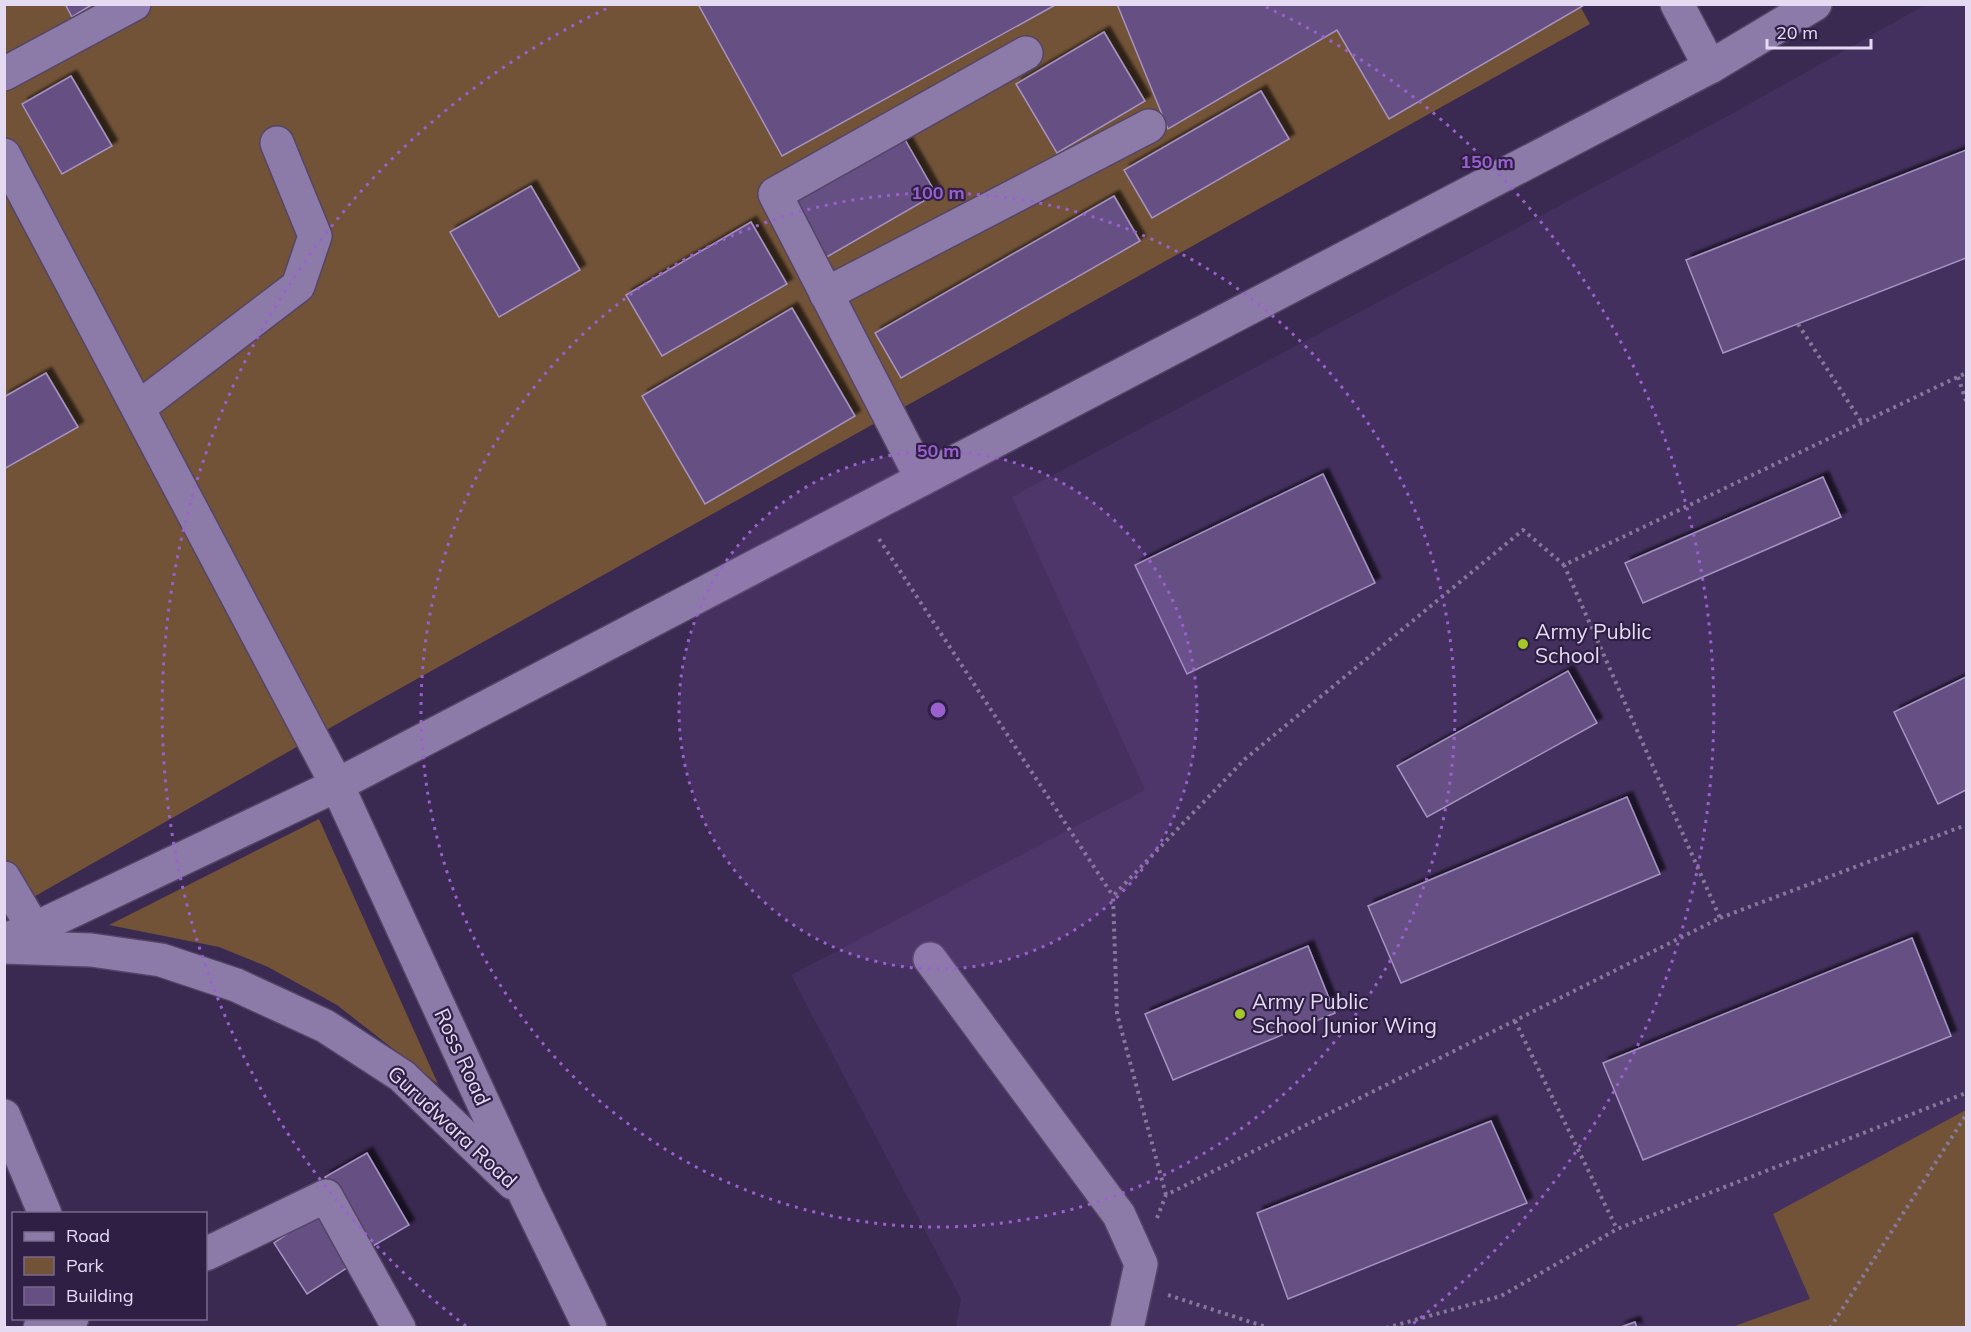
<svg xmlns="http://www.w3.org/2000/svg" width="1971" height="1332" viewBox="0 0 1971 1332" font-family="Mulish,sans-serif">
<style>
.built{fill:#44305e}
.green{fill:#725338}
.building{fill:#654f83;stroke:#a593c1;stroke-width:1.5;filter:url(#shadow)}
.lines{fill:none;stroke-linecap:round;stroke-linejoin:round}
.minor-casing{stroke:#544566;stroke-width:36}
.path{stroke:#857898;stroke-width:4;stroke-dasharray:3 4.5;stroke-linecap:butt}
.minor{stroke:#8c7ba8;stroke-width:33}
.ring{fill:none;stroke:#9a60cf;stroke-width:3;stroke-dasharray:3 6}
.poi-dot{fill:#a4c825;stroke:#301f45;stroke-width:2}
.labels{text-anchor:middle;stroke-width:4.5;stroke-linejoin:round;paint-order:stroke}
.poi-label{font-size:21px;fill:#e4dbf3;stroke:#301f45;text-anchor:start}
.street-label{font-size:21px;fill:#e4dbf3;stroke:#301f45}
.centre{fill:#9a60cf;stroke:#301f45;stroke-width:3}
.ring-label{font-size:18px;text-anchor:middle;font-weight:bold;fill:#9a60cf;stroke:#301f45;stroke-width:4.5;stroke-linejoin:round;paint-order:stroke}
</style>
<defs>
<filter id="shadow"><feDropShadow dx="5.5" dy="-5.5" stdDeviation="1.5" flood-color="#0009"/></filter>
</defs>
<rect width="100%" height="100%" fill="#3a2950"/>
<!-- built -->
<path class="built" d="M1925,5H1966V1327H956L961,1299L791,975L1145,790L1012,497L1737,111Z"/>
<!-- green -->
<g class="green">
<path d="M1579,4L1590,24L365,708L9,911L5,912L4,5Z"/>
<path d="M319,819L438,1084L337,1005L268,967L219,947L109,925Z"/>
<path d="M1966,1110V1327H1732L1810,1299L1773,1214Z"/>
</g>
<!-- building -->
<g class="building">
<path d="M65,4H93L72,17Z"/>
<path d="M698,4H1057L782,156Z"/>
<path d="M1117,4H1586L1389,119L1337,30L1168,129Z"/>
<path d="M1104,32L1145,101L1057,153L1016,84Z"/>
<path d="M71,76L112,146L62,174L22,104Z"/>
<path d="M1261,91L1289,139L1152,218L1124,170Z"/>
<path d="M904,138L936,194L825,258L793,201Z"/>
<path d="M1966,150V258L1723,353L1686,260Z"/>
<path d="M531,186L580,270L499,317L450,232Z"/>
<path d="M1114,196L1140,241L901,378L875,333Z"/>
<path d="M751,222L787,284L662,356L626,295Z"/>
<path d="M792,308L855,416L705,504L642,396Z"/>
<path d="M46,373L78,427L4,469V397Z"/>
<path d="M1323,474L1375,583L1187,674L1135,565Z"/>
<path d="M1823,477L1841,517L1643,603L1625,563Z"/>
<path d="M1568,671L1597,723L1427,817L1397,766Z"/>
<path d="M1966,677V790L1938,804L1894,712Z"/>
<path d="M1627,797L1660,874L1401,983L1368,906Z"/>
<path d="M1912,938L1951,1036L1643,1160L1603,1063Z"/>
<path d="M1308,946L1335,1013L1173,1080L1145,1014Z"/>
<path d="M1491,1121L1527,1203L1288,1299L1257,1213Z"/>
<path d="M367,1153L409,1225L368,1249L325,1177Z"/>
<path d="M325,1209L359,1260L307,1294L274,1243Z"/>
<path d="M1635,1322L1637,1328H1618Z"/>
</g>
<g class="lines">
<defs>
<g id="minor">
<path d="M1677,4L1710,67"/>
<path d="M4,74L134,4"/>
<path d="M4,155L337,785L526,1196L590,1328"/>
<path d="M826,294L1149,126"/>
<path d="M138,408L298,286L315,236L277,143"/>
<path d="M922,479L775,194L1026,53"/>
<path d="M4,878L34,929"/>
<path d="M4,940L34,929L337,785L1710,67L1815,4"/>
<path d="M4,947L91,950L161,960L236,985L325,1026L402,1076L513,1183"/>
<path d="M930,959L1119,1215L1141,1264L1127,1328"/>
<path d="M4,1116L45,1214"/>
<path d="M206,1254L326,1196L399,1328"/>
<path d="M40,1328L72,1318"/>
</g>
</defs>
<!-- minor casing -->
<use href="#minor" class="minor-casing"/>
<!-- path -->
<g class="path">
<path d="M1798,324L1862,423"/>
<path d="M1958,377L1966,401"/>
<path d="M879,539L1113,896"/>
<path d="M1720,918L1966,825"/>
<path d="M1515,1021L1617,1229"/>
<path d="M1166,1195L1117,1014L1113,896L1245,759L1523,530L1564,565"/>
<path d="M1157,1218L1166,1195L1720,918L1564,565L1966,373"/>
<path d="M1168,1295L1269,1328"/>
<path d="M1386,1328L1501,1296L1617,1229L1966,1093"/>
<path d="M1830,1328L1966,1115"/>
</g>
<!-- minor -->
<use href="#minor" class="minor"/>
</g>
<!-- distance rings -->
<circle cx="938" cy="710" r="259" fill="#9a60cf" fill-opacity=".12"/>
<g class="ring">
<circle cx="938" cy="710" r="259"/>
<circle cx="938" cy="710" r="517"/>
<path d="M466 1326A776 776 0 0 1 610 7M1266 7A776 776 0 0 1 1410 1326"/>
</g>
<!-- markers -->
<g class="poi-dot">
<circle cx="1523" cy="644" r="6"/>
<circle cx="1240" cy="1014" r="6"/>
</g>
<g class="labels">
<!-- poi labels -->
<g class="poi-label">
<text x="1535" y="639">Army Public<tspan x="1535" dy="24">School</tspan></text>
<text x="1252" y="1009">Army Public<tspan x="1252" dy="24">School Junior Wing</tspan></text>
</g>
<!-- street labels -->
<g class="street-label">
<text transform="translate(462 1057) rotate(65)" y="7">Ross Road</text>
<text transform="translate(452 1127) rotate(43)" y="7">Gurudwara Road</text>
</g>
</g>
<circle cx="938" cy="710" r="9" class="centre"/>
<g class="ring-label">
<text x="1487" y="168">150 m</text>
<text x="938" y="199">100 m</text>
<text x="938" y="457">50 m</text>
</g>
<!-- border -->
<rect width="1971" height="1332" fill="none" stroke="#e4dbf3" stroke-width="12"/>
<!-- legend -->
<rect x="12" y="1212" width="195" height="108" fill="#301f45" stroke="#786a8b" stroke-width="1.5"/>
<rect x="24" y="1232" width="30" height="9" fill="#8c7ba8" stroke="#786a8b" stroke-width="1.5"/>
<text x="66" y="1242" font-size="18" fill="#e4dbf3">Road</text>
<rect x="24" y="1257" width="30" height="18" fill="#725338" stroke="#786a8b" stroke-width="1.5"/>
<text x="66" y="1272" font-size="18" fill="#e4dbf3">Park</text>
<rect x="24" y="1287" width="30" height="18" fill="#654f83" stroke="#786a8b" stroke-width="1.5"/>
<text x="66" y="1302" font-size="18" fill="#e4dbf3">Building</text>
<!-- scale -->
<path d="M1767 39v9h104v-9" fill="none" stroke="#e4dbf3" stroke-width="3"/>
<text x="1776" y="39" font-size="18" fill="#e4dbf3" stroke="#301f45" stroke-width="4.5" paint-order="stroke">20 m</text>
</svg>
